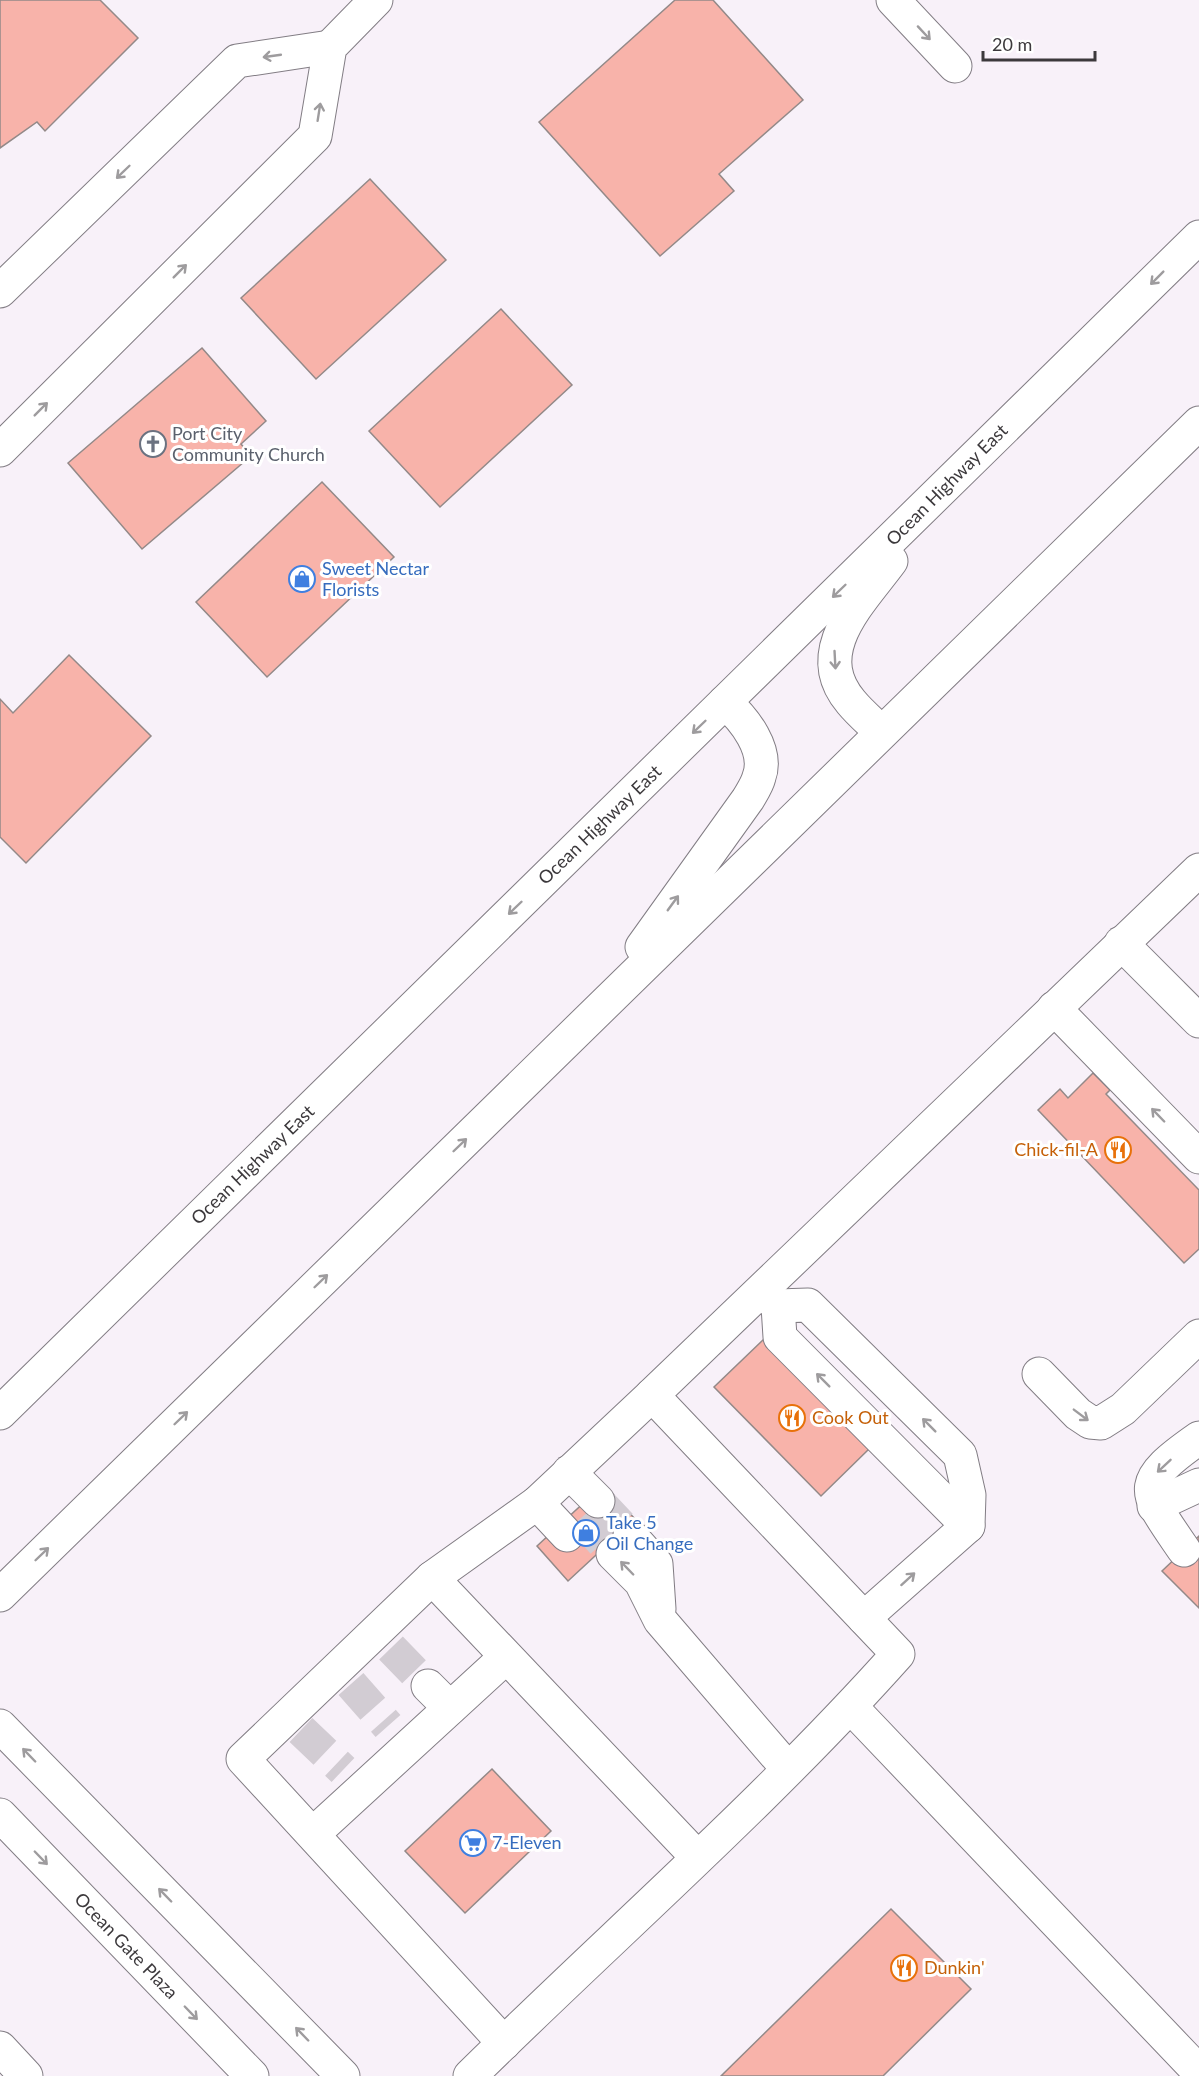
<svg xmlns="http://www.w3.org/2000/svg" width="1199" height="2076" viewBox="0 0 1199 2076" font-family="Lato,sans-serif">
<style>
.building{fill:#f8b3aa;stroke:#938988;stroke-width:1.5}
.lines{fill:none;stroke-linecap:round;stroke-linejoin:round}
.minor-tunnel{stroke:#d2ccd3;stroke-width:33;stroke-dasharray:33 16;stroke-linecap:butt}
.minor-casing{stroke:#827d84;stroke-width:35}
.highway-casing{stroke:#827d84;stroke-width:35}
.minor{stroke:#fff;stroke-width:33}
.highway{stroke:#fff;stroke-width:33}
.oneway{stroke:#9e9c9e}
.labels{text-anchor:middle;stroke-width:6;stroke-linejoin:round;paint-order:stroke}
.worship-label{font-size:18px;fill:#5b616d;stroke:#fff;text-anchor:start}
.street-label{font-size:18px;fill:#3c393c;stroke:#fff}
.shop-label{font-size:18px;fill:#366cbe;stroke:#fff;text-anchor:start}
.food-label{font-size:18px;fill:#c56008;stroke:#fff;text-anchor:start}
</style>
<rect width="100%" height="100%" fill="#f8f1f9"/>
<!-- building -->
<g class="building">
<path d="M0,0H100L138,38L45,131L37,122L0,148Z"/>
<path d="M675,0H713L803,100L719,174L734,191L660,256L539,122Z"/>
<path d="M370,179L446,260L316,379L241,298Z"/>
<path d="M501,309L572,385L440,507L369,431Z"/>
<path d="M202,348L266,421L241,444L251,456L142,549L68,463Z"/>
<path d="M322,482L394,557L267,677L196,602Z"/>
<path d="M69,655L151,736L26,863L0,837V699L13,713Z"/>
<path d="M1093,1073L1110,1090L1106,1094L1199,1190V1249L1184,1263L1038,1110L1060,1089L1068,1098Z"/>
<path d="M764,1339L870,1448L821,1496L714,1387Z"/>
<path d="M603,1485L635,1519L568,1581L537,1546Z"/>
<path d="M1199,1536V1608L1162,1571Z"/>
<path d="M492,1769L551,1831L465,1913L405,1851Z"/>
<path d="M891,1909L971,1989L883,2076H721Z"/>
</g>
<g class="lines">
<!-- minor-tunnel -->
<g class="minor-tunnel">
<path d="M598,1501L630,1535"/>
<path d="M581,1518L613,1554"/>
<path d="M391,1648L428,1686"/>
<path d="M351,1684L388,1726"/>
<path d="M301,1730L343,1770"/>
</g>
<defs>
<g id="minor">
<path d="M893,0L955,66"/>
<path d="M0,291L237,61L330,47"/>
<path d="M0,450L315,136L330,47L376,0"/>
<path d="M1121,943L1199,1021"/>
<path d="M1054,1008L1199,1157"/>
<path d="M763,1292L778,1306L780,1337L968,1526"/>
<path d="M778,1306L808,1305L960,1455L969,1495L968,1526L864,1618"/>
<path d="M1039,1374L1078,1414L1090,1422L1101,1423L1123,1409L1199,1336"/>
<path d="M652,1395L1199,870"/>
<path d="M569,1472L598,1501"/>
<path d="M537,1503L567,1535"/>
<path d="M1154,1506L1199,1485"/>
<path d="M630,1535L656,1564L659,1609"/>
<path d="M1184,1550C1143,1490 1133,1484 1199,1438"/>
<path d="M613,1554L641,1582L660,1620L788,1769"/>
<path d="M432,1578L243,1759L504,2043"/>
<path d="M428,1686L450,1708"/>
<path d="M851,1707L1199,2072"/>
<path d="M0,1726L343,2076"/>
<path d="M0,1815L252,2076"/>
<path d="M313,1834L506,1657"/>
<path d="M0,2048L26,2076"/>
<path d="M470,2076C613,1935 765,1803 898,1654L652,1395L537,1503L432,1578L698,1858"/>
</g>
<g id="highway">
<path d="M881,732C871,722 860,713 851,702C808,651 861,602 891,561"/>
<path d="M642,947L748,799C752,792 757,785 759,777C769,750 744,719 725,702"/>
<path d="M0,1413L1199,237"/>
<path d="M0,1595L1199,423"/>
</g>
</defs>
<!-- minor casing -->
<use href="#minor" class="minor-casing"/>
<!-- highway casing -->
<use href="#highway" class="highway-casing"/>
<!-- minor -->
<use href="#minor" class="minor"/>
<!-- highway -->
<use href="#highway" class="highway"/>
</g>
<!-- one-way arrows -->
<defs><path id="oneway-shaft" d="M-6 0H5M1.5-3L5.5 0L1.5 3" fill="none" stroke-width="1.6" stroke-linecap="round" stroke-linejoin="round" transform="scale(1.5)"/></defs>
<g class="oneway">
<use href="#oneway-shaft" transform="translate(924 33) rotate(47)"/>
<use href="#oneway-shaft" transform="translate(272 56) rotate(172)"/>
<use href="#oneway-shaft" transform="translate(319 112) rotate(-81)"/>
<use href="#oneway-shaft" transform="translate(123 172) rotate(136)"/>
<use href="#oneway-shaft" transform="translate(180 271) rotate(-45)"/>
<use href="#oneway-shaft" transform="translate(1157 278) rotate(135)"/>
<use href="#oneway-shaft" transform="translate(41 409) rotate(-45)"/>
<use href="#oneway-shaft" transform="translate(839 591) rotate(136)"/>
<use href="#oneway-shaft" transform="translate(835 660) rotate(87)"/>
<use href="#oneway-shaft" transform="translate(699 727) rotate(136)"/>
<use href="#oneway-shaft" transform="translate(673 903) rotate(-54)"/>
<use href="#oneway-shaft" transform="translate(515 908) rotate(136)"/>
<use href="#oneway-shaft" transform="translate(1158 1115) rotate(-134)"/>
<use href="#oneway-shaft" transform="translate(460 1145) rotate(-44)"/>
<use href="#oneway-shaft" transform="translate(321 1281) rotate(-44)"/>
<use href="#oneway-shaft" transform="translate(823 1380) rotate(-135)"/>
<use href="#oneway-shaft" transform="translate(1081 1415) rotate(37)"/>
<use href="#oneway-shaft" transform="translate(181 1418) rotate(-44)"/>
<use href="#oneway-shaft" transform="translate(929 1425) rotate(-135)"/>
<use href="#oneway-shaft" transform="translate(1164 1466) rotate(137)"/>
<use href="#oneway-shaft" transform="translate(42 1554) rotate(-44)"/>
<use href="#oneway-shaft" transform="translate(627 1568) rotate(-134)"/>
<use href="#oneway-shaft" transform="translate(908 1579) rotate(-42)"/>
<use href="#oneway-shaft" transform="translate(29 1755) rotate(-134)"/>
<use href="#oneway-shaft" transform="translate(41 1858) rotate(46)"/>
<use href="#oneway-shaft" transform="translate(165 1895) rotate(-134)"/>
<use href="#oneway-shaft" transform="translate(191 2013) rotate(46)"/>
<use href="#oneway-shaft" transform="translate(302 2034) rotate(-134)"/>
</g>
<!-- icons -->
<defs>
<symbol id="church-ring" viewBox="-11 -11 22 22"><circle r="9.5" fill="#fff" stroke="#6b7280" stroke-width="1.5"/><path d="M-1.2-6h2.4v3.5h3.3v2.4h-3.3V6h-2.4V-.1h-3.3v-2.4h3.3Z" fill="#6b7280"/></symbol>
<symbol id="shop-ring" viewBox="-11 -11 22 22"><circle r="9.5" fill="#fff" stroke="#3f7fe0" stroke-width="1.5"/><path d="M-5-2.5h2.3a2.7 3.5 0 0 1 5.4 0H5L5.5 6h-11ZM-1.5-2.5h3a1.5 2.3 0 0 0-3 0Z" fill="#3f7fe0"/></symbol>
<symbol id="restaurant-ring" viewBox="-11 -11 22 22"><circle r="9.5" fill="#fff" stroke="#e8710a" stroke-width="1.5"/><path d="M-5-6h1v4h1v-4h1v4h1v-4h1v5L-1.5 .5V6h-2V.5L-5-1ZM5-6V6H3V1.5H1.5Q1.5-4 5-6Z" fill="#e8710a"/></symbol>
<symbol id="supermarket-ring" viewBox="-11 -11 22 22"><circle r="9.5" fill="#fff" stroke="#3f7fe0" stroke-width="1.5"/><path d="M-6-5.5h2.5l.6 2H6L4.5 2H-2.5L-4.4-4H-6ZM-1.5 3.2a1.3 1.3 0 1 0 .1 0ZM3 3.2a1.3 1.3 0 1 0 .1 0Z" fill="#3f7fe0"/></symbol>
</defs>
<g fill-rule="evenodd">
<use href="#church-ring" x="138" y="429" width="30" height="30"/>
<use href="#shop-ring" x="287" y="564" width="30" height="30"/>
<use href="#restaurant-ring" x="1103" y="1135" width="30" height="30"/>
<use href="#restaurant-ring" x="777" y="1403" width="30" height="30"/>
<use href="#shop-ring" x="571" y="1518" width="30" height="30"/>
<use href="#supermarket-ring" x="458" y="1828" width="30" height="30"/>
<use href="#restaurant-ring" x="889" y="1953" width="30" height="30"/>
</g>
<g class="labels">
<!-- worship labels -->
<g class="worship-label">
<text x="172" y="440">Port City<tspan x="172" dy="21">Community Church</tspan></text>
</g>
<!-- street labels -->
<g class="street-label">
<text transform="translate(947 485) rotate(-45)" y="6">Ocean Highway East</text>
<text transform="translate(600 825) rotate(-44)" y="6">Ocean Highway East</text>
<text transform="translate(253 1165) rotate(-44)" y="6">Ocean Highway East</text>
<text transform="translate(126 1946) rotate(46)" y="6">Ocean Gate Plaza</text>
</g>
<!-- shop labels -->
<g class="shop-label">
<text x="322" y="575">Sweet Nectar<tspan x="322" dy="21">Florists</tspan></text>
<text x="606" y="1529">Take 5<tspan x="606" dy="21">Oil Change</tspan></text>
<text x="492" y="1849">7-Eleven</text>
</g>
<!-- food labels -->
<g class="food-label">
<text x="1098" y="1156" text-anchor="end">Chick-fil-A</text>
<text x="812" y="1424">Cook Out</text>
<text x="924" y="1974">Dunkin'</text>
</g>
</g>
<!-- scale -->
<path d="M983 51v9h112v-9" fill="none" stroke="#3c393c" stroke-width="3"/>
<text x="992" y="51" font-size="18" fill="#3c393c" stroke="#ffffff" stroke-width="4.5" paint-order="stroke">20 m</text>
</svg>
